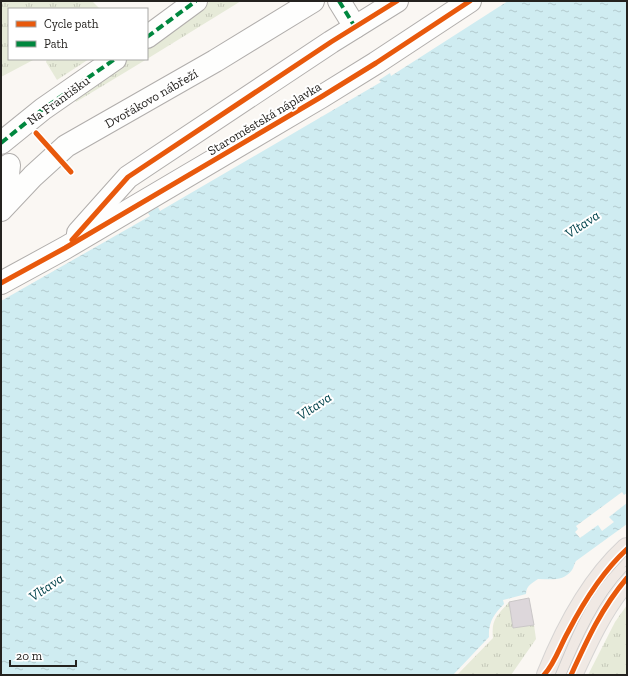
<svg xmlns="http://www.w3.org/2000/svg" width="628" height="676" viewBox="0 0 628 676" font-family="'Zilla Slab',serif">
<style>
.park{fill:url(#park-tufts)}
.water{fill:url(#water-ripples)}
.pier{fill:#faf7f3}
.building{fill:#ddd7db;stroke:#cac7c7}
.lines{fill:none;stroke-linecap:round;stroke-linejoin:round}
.minor-casing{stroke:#b1aeac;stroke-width:24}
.major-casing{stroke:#d6d4d3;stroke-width:24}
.minor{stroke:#fefefd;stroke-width:22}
.major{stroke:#f0e9e4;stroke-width:22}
.tram{stroke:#cccccb;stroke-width:1}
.quiet{stroke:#00873e;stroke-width:4;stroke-dasharray:8 4;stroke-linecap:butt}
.cycleway-casing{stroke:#fff;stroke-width:8}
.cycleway{stroke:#e8590c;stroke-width:5}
.labels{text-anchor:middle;stroke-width:4;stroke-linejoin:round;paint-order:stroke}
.street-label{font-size:13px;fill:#24221f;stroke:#fff}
.water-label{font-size:14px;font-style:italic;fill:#00424b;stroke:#fff}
</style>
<defs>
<pattern id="park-tufts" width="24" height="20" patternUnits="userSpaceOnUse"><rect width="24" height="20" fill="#e6ead8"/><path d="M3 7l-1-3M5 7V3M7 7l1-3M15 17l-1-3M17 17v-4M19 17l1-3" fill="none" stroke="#c5c8b9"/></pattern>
<pattern id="water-ripples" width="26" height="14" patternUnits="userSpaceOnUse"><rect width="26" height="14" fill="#cfecf1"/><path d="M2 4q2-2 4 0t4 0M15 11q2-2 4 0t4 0" fill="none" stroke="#b2cace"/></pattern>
</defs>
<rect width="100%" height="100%" fill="#faf7f3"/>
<!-- park -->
<g class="park">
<path d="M1,1H92L100,9H9V59H35L1,77Z"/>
<path d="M210,1H241L147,59V47L192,16Z"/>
<path d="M47,59H89L57,80L46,62Z"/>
<path d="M129,59H147L76,102L74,97Z"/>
<path d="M509,602L513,628L534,625L536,639L511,675L501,674L500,675H457L493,638C491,619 497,616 509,602Z"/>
<path d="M627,605V675H588L615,622Z"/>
</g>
<!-- water -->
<path class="water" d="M508,1H627V524L576,561C574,564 574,567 572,570C563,582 551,579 538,579C532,583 526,586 526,594L503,600L504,604C494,614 488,623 489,637L453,675H1V301L150,216L148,213L158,207L160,211L381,82L379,80L390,73L391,76Z"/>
<!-- pier -->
<path class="pier" d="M622,492L624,495L627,493V503L609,517L614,522L602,531L598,525L580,538L575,532L578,529L576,526Z"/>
<!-- building -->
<path class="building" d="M529,598L534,625L513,628L509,602Z"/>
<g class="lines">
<defs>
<g id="minor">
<path d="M339,1L355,27"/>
<path d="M147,37L196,1"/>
<path d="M1,143L43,109L115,59"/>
<path d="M5,205L9,165"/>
<path d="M1,210L33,176L66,146L215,61L313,1"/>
<path d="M78,233L128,177L331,42L397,1"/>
<path d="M1,283L65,248L321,97L376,63L470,1"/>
</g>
<g id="major">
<path d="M548,675C566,630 591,582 627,549"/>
<path d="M571,675C587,640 602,607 627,578"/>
</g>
</defs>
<!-- minor casing -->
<use href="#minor" class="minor-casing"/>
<!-- major casing -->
<use href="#major" class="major-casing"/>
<!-- minor -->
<use href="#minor" class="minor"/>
<!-- major -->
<use href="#major" class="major"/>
<!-- tram -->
<g class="tram">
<path d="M555,675C567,647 578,618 595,593C604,579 616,567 627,555"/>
<path d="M566,675C582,638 599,599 627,570"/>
</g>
<!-- quiet -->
<g class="quiet">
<path d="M339,1L355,27"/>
<path d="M147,37L196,1"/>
<path d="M1,143L43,109L115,59"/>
</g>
<defs>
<g id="cycleway">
<path d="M36,133L71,172"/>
<path d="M72,240L128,177L331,42L397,1"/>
<path d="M1,283L65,248L321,97L376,63L470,1"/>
<path d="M544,675C555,663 560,646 568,632C584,601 602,572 627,549"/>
<path d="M571,675C587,640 602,607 627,578"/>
</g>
</defs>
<!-- cycleway casing -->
<use href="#cycleway" class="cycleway-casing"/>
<!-- cycleway -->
<use href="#cycleway" class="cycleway"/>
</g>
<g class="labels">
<!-- street labels -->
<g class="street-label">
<text transform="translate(151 98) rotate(-30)" y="5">Dvořákovo nábřeží</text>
<text transform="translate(58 100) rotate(-36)" y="5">Na Františku</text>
<text transform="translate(264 118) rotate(-31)" y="5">Staroměstská náplavka</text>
</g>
<!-- water labels -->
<g class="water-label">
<text transform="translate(582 224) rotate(-34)" y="5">Vltava</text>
<text transform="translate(314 406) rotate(-34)" y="5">Vltava</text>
<text transform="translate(46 587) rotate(-34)" y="5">Vltava</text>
</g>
</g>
<!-- border -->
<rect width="628" height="676" fill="none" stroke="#24221f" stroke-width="4"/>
<!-- legend -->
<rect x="8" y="8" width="140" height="52" fill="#ffffff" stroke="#a7a7a5"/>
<rect x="16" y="21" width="20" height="6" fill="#e8590c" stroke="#a7a7a5"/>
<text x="44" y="28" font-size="12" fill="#24221f">Cycle path</text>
<rect x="16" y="41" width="20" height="6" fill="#00873e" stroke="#a7a7a5"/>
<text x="44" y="48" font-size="12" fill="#24221f">Path</text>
<!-- scale -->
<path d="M10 660v6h66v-6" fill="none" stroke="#24221f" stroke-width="2"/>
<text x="16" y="660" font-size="12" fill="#24221f" stroke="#ffffff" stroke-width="3" paint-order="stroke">20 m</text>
</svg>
